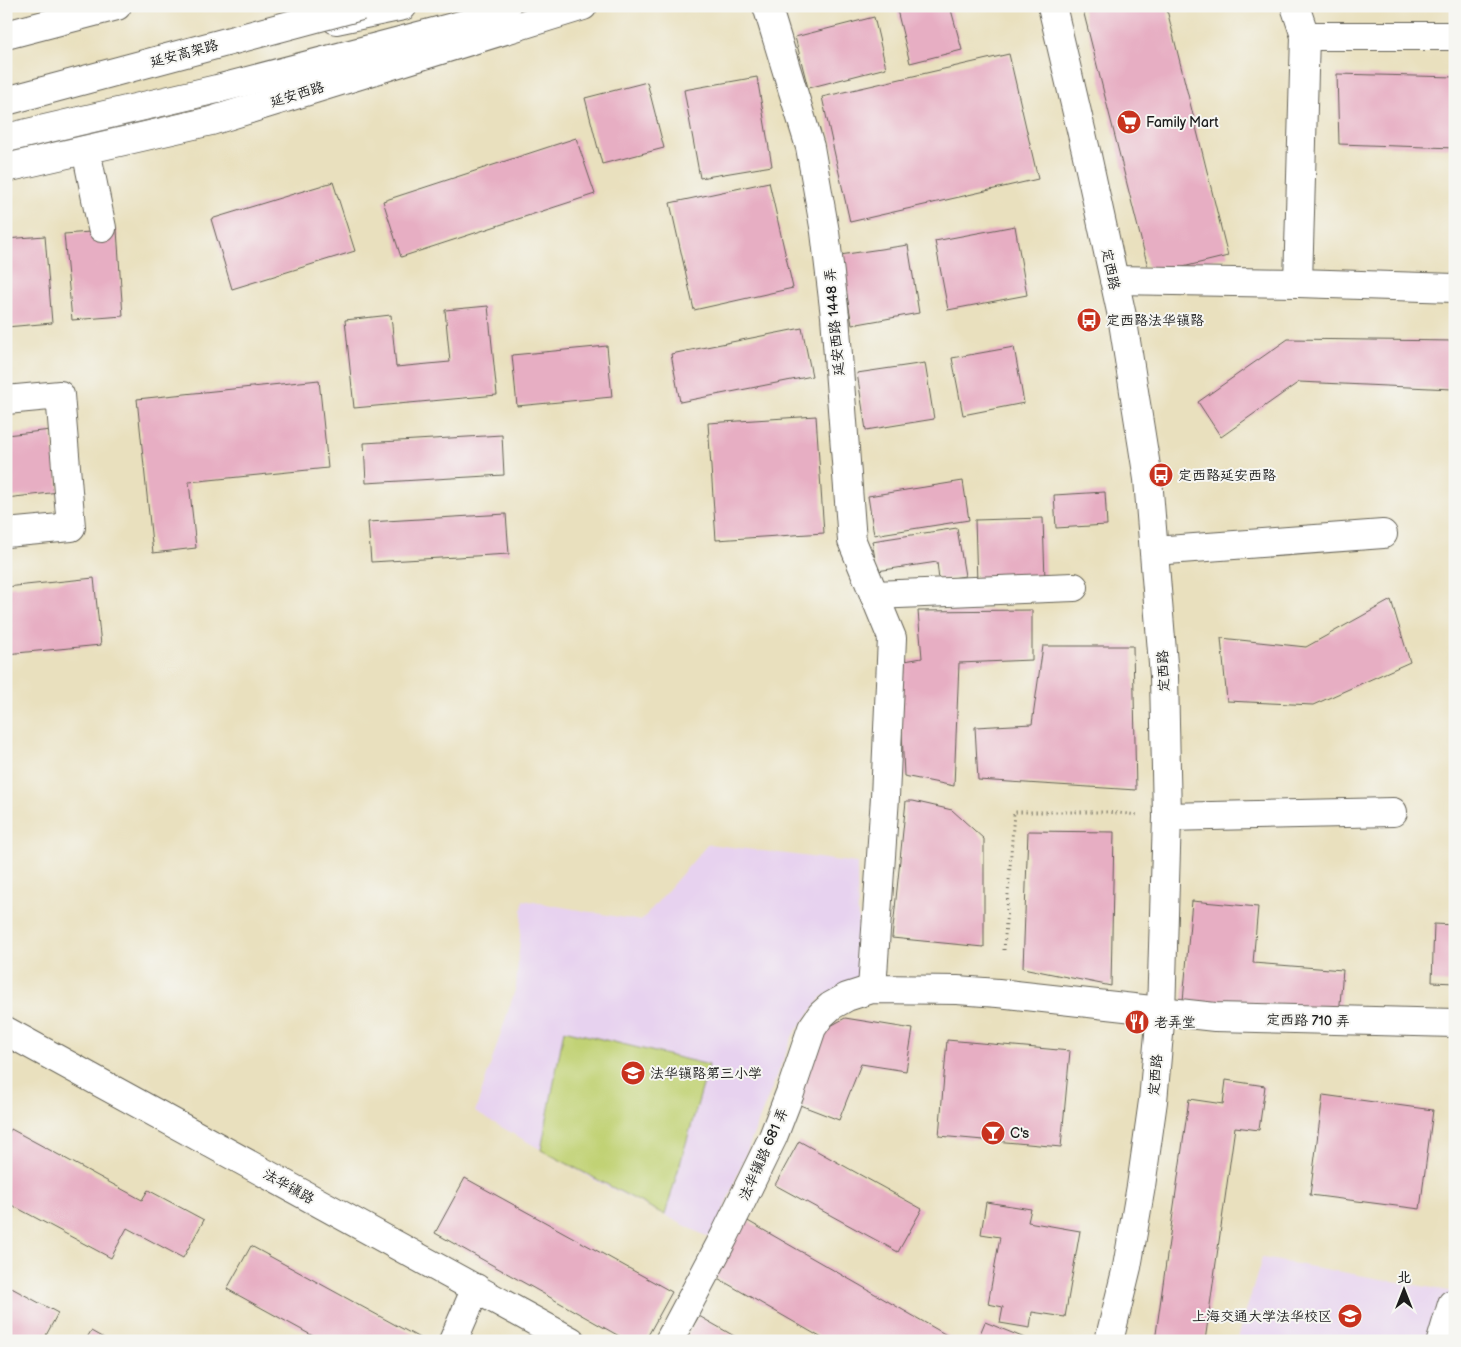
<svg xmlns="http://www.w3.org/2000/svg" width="1461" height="1347" viewBox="0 0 1461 1347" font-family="'Balsamiq Sans','LXGW WenKai TC',sans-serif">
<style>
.built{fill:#e7d2ef}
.green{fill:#c1d275;stroke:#6e7748}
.building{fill:#e7aec3}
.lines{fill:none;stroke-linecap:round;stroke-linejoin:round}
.minor-casing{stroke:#646155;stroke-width:30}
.major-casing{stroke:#646155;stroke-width:30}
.highway-casing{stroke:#646155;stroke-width:30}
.path{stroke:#646155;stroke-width:3;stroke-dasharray:1 4;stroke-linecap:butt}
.minor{stroke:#fff;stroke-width:28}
.major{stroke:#fff;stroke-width:28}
.highway{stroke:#fff;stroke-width:28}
.highway-bridge-casing{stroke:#646155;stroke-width:30;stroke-linecap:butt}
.highway-bridge{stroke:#fff;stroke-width:28}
.labels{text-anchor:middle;stroke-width:4;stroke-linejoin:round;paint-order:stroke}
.street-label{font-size:14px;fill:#1c1c1c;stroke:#f6f6f2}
.poi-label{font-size:14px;fill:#1c1c1c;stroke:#f6f6f2;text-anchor:start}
</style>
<rect width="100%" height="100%" fill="#f6f6f2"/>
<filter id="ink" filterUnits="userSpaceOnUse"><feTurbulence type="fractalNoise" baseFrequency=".02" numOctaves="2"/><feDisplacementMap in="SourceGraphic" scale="10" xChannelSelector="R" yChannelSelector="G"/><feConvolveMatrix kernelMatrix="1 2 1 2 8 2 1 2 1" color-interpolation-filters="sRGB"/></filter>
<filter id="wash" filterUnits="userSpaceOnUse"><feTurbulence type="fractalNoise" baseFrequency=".0096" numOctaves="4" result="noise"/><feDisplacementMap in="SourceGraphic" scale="20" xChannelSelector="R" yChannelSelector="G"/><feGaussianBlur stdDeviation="1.12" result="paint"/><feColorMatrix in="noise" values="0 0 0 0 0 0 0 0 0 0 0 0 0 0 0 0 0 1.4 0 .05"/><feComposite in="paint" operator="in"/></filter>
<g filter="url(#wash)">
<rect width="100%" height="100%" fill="#e9e0be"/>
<!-- built -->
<g class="built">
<path d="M708,844L857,863L859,977L822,997L793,1035L712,1239L598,1182L475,1112L516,987L523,900L641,921Z"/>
<path d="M1262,1258L1455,1292V1341H1237Z"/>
</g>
<!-- green -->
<path class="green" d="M564,1030L709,1065L665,1215L541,1150Z"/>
<g id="blocks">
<!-- building -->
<g class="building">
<path d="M896,6H950L962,50L910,63Z"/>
<path d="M1082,6H1166L1228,256L1150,275Z"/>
<path d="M874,17L886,68L808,88L795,37Z"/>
<path d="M1009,54L1038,179L850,222L822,97Z"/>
<path d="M1337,74L1455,77V148L1339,144Z"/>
<path d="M757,77L772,166L700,178L684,90Z"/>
<path d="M647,82L664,148L602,164L585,98Z"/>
<path d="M576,138L595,194L401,257L383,201Z"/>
<path d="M333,182L355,251L232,289L211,219Z"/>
<path d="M769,182L793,288L694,310L670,203Z"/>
<path d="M1015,226L1027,295L948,310L935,241Z"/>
<path d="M117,230L123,316L72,320L64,234Z"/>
<path d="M45,236L52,323L6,327V239Z"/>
<path d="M908,245L919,313L852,325L840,255Z"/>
<path d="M488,306L497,395L354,408L345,320L391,315L396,367L450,362L445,310Z"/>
<path d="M802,328L812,376L680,402L671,354Z"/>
<path d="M1288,339L1455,341V374L1452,389L1299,382L1221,437L1198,402Z"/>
<path d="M607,346L612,397L517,406L512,355Z"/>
<path d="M1014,347L1024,403L963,415L952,358Z"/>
<path d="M925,363L934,419L866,430L857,373Z"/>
<path d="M319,380L328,468L189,482L196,548L153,553L137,399Z"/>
<path d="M816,416L824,533L716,540L708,423Z"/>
<path d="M51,430L59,492L6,498V435Z"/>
<path d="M502,435L504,475L366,483L364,443Z"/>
<path d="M963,481L969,520L874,535L868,496Z"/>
<path d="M1105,492L1107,525L1056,528L1054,495Z"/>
<path d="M506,514L509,554L371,562L368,522Z"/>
<path d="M1043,518L1045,580L977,583L975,520Z"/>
<path d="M957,528L965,576L939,580L937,562L877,571L872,541Z"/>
<path d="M94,578L101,645L6,654V587Z"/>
<path d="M1391,600L1410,662L1313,705L1227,701L1221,638L1306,647Z"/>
<path d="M1032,610V660L959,663L954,786L904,776L899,662L922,658L918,611Z"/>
<path d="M1043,646H1133L1136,790L978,780L975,727L1032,724Z"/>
<path d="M906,801H913L952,810L984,839V947L892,938Z"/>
<path d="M1028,831L1114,832L1111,986L1023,968Z"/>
<path d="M1192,901L1258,907L1253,963L1343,970L1339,1015L1183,1001Z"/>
<path d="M1434,924L1455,925V983L1432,982Z"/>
<path d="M845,1018L913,1029L906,1071L861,1064L839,1120L792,1102L818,1033Z"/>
<path d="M947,1040L1070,1051L1061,1147L939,1136Z"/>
<path d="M1226,1080L1265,1086L1259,1130L1235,1127L1205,1341H1155L1189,1099L1223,1104Z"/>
<path d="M1323,1095L1433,1110L1420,1209L1310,1195Z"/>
<path d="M11,1129L142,1200L148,1190L204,1220L183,1258L127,1228L111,1258L6,1202V1138Z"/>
<path d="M799,1141L922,1209L898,1252L775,1185Z"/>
<path d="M465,1178L672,1292L645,1341H628L435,1233Z"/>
<path d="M986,1202L1031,1209L1028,1222L1080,1231L1065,1317L1032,1312L1030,1328L1000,1323L1003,1307L988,1304L1000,1237L981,1234Z"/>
<path d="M746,1220L957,1341H827L714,1276Z"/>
<path d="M251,1246L425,1341H322L227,1289Z"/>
<path d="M6,1285L58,1313L43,1341H6Z"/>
<path d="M699,1316L743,1341H684Z"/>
<path d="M985,1322L1032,1341H977Z"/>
<path d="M91,1331L109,1341H85Z"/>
</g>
</g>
</g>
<g filter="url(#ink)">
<use href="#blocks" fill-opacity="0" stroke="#646155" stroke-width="1"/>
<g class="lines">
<defs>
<g id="minor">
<path d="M767,6L810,147L825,232L835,316L852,541L892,638L885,797L872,989"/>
<path d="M1052,6L1086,151L1122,316L1148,479L1164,676L1167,817L1161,1012L1153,1101L1141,1186L1127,1267L1109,1341"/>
<path d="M1295,6L1305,36"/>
<path d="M1455,36H1305L1298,283L1455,288"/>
<path d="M86,150L102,228"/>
<path d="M1114,280L1298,283"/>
<path d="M6,400L60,395L71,527L6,533"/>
<path d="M1154,551L1383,534"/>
<path d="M874,595L1074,587"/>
<path d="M1167,817L1393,812"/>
<path d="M6,1031L571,1341"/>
<path d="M453,1341L476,1288"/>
<path d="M669,1341L724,1237L773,1137L790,1093L812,1028L821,1015L831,1006L847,997L872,989L957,990L998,993L1215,1017L1455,1023"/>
<path d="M1441,1341L1452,1304L1455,1305"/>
</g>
<g id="major">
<path d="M336,20L403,6"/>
<path d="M6,168L211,121L583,6"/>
</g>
<g id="highway">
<path d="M6,35L117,6"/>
<path d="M6,138L217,89L472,22L506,6"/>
</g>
</defs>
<!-- minor casing -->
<use href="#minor" class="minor-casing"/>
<!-- major casing -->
<use href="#major" class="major-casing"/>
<!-- highway casing -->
<use href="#highway" class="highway-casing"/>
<!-- path -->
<path class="path" d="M1004,950L1014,812H1106L1140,815"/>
<!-- minor -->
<use href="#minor" class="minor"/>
<!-- major -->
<use href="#major" class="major"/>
<!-- highway -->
<use href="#highway" class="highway"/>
<defs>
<path id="highway-bridge" d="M6,101L361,6"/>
</defs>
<!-- highway-bridge casing -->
<use href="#highway-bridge" class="highway-bridge-casing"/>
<!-- highway-bridge -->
<use href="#highway-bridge" class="highway-bridge"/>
</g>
</g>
<!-- icons -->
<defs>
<symbol id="supermarket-disc" viewBox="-11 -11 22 22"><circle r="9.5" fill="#c8321e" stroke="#f6f6f2"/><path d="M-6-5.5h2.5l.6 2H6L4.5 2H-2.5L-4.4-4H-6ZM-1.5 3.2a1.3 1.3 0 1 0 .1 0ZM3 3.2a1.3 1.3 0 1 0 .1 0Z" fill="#fff"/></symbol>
<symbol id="bus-disc" viewBox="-11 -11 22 22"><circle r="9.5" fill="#c8321e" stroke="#f6f6f2"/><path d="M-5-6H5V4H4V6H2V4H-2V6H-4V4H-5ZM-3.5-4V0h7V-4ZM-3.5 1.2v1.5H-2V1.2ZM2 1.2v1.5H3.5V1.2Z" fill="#fff"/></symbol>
<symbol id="restaurant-disc" viewBox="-11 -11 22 22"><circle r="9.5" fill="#c8321e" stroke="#f6f6f2"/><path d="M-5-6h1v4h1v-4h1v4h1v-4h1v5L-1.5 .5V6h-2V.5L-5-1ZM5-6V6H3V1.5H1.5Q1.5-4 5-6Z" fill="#fff"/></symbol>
<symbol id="school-disc" viewBox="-11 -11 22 22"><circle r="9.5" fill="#c8321e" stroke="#f6f6f2"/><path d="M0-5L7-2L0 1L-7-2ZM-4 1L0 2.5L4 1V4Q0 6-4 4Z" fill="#fff"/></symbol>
<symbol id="bar-disc" viewBox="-11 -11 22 22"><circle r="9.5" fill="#c8321e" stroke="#f6f6f2"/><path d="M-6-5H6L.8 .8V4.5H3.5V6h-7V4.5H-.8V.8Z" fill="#fff"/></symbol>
<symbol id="university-disc" viewBox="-11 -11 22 22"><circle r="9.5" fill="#c8321e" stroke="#f6f6f2"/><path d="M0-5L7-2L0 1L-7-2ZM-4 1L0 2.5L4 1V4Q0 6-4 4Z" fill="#fff"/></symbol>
</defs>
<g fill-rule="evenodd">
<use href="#supermarket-disc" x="1115" y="108" width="28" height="28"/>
<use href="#bus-disc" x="1075" y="306" width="28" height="28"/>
<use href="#bus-disc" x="1147" y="461" width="28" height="28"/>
<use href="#restaurant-disc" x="1123" y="1008" width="28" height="28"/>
<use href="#school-disc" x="619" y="1059" width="28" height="28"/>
<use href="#bar-disc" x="979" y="1119" width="28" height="28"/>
<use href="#university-disc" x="1336" y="1302" width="28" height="28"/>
</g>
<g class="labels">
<!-- street labels -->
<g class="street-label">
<text transform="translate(184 53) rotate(-15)" y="5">延安高架路</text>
<text transform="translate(297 94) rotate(-17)" y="5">延安西路</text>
<text transform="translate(1111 269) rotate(78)" y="5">定西路</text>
<text transform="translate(834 322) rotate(-95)" y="5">延安西路 1448 弄</text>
<text transform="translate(1163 671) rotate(-93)" y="5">定西路</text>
<text transform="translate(1308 1020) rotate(1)" y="5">定西路 710 弄</text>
<text transform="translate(1155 1075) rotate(-85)" y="5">定西路</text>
<text transform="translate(763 1154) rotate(-66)" y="5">法华镇路 681 弄</text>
<text transform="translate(289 1186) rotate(29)" y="5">法华镇路</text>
</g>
<!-- poi labels -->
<g class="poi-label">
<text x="1146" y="127">Family Mart</text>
<text x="1106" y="325">定西路法华镇路</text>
<text x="1178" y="480">定西路延安西路</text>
<text x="1154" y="1027">老弄堂</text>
<text x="650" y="1078">法华镇路第三小学</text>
<text x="1010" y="1138">C's</text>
<text x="1332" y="1321" text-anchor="end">上海交通大学法华校区</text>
</g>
</g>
<!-- margin -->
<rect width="1461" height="1347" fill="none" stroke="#f6f6f2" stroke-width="25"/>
<!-- north arrow -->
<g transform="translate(1404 1290)" stroke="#f6f6f2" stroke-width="4" paint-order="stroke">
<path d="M0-4L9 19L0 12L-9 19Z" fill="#1c1c1c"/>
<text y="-8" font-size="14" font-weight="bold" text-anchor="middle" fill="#1c1c1c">北</text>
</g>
</svg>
